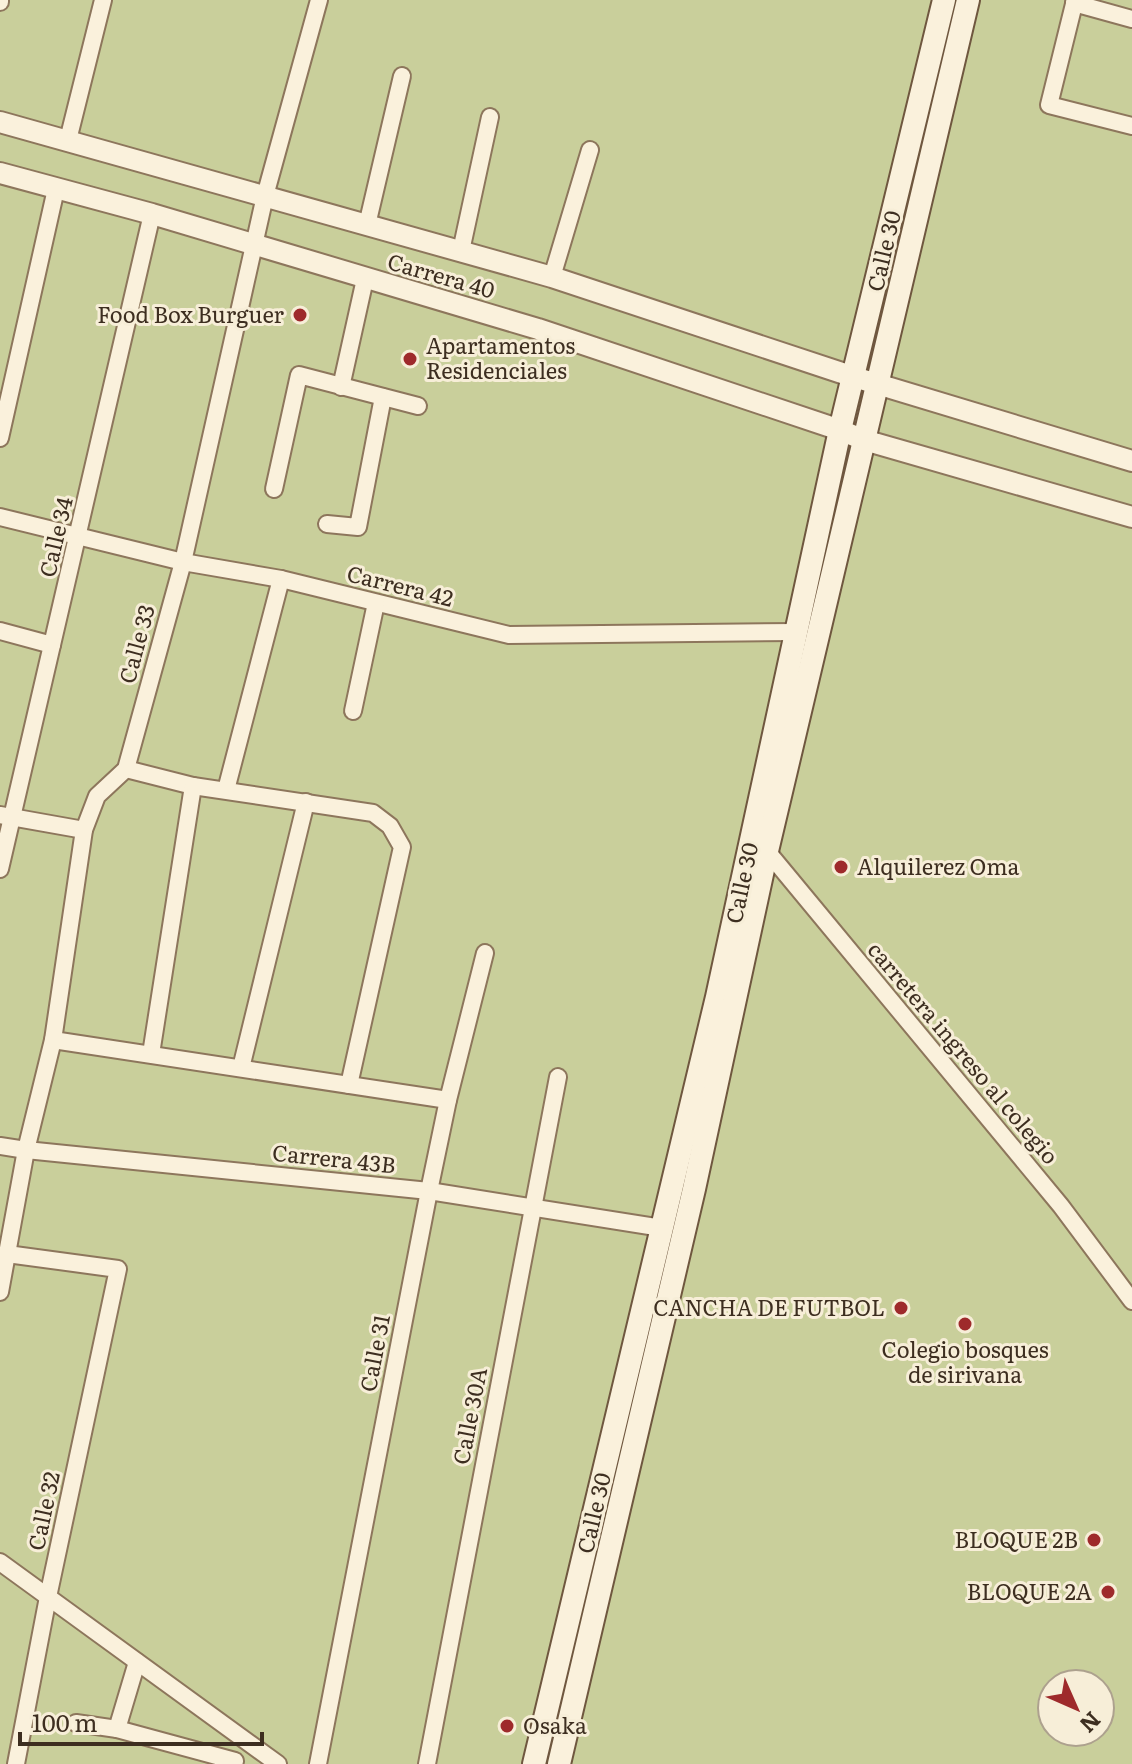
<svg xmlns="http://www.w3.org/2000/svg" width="1132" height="1764" viewBox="0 0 1132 1764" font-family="Literata,serif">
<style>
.green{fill:#c9cf9b;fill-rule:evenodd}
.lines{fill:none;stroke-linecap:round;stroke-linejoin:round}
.minor-casing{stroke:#8d765c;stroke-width:20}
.tertiary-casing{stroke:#8d765c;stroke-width:24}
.secondary-casing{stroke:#6f573f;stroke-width:26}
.minor{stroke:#faf1dc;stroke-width:16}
.tertiary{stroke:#faf1dc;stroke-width:20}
.secondary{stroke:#faf1dc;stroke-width:22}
.poi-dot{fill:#9e2a2b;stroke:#f7eed8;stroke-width:3}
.labels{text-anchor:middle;stroke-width:6;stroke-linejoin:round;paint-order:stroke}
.street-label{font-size:22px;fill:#3d2e20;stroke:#f7eed8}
.poi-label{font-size:22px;fill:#3d2e20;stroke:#f7eed8;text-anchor:end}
</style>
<rect width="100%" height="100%" fill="#f0e4c8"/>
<!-- green -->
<path class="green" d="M0,0H1132V1764H0ZM1052,1684H1100V1732H1052Z"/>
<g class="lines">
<defs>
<g id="minor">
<path d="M1075,0L1049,105L1132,126"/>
<path d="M0,2V0"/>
<path d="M1074,3L1132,19"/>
<path d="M68,140L103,0"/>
<path d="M367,225L402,76"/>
<path d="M461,251L490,117"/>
<path d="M552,277L590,150"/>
<path d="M341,387L365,279"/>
<path d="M0,438L56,189"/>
<path d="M274,489L299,375L418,406"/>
<path d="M0,517L183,562L281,579L509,635L797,632"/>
<path d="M327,524L358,527L383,397"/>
<path d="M0,631L52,645"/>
<path d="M353,711L376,603"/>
<path d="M126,769L193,786L373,813L390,826L402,847L349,1085"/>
<path d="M226,790L281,579"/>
<path d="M0,815L84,830"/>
<path d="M760,850L767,851L1061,1206L1132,1301"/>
<path d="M0,869L152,214"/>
<path d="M53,1040L448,1100"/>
<path d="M151,1054L193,786"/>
<path d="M241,1068L306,802"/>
<path d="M0,1146L26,1150L429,1191L662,1228"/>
<path d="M7,1254L118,1269L48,1597L16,1764"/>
<path d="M0,1292L26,1150L53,1040L84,830L97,796L126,769L183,562L265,196L319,0"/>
<path d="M0,1562L278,1764"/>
<path d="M76,1723L117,1729L235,1761"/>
<path d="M117,1729L137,1662"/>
<path d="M318,1764L429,1191L448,1100L485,953"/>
<path d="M427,1764L558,1077"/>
</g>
<g id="tertiary">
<path d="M0,122L552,277L854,377L1132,461"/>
<path d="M0,173L152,214L538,329L840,430L864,440L1132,517"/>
</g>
<g id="secondary">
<path d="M534,1764L717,997L840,430L944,0"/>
<path d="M559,1764L694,1189L767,851L968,0"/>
</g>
</defs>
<!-- minor casing -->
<use href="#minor" class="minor-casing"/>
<!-- tertiary casing -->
<use href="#tertiary" class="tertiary-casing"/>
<!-- secondary casing -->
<use href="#secondary" class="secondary-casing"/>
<!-- minor -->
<use href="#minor" class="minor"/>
<!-- tertiary -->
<use href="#tertiary" class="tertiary"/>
<!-- secondary -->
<use href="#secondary" class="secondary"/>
</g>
<!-- markers -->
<g class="poi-dot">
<circle cx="300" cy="315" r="8"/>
<circle cx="410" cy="359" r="8"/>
<circle cx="841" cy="867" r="8"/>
<circle cx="901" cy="1308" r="8"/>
<circle cx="965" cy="1324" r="8"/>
<circle cx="1094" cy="1540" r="8"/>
<circle cx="1108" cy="1592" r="8"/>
<circle cx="507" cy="1726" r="8"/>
</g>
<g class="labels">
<!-- street labels -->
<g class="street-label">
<text transform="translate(884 251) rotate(-77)" y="8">Calle 30</text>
<text transform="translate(441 276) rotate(16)" y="8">Carrera 40</text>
<text transform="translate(56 537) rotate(-77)" y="8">Calle 34</text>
<text transform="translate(400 586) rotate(14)" y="8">Carrera 42</text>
<text transform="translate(137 644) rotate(-75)" y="8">Calle 33</text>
<text transform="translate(742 883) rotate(-78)" y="8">Calle 30</text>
<text transform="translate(963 1053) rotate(50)" y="8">carretera ingreso al colegio</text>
<text transform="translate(334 1159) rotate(6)" y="8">Carrera 43B</text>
<text transform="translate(375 1353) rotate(-79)" y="8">Calle 31</text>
<text transform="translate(470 1416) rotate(-79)" y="8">Calle 30A</text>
<text transform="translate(44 1511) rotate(-78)" y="8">Calle 32</text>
<text transform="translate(594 1513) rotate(-77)" y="8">Calle 30</text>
</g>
<!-- poi labels -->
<g class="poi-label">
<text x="284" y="323">Food Box Burguer</text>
<text x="426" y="354" text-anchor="start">Apartamentos<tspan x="426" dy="25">Residenciales</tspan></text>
<text x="857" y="875" text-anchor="start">Alquilerez Oma</text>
<text x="885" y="1316">CANCHA DE FUTBOL</text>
<text x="965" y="1358" text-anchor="middle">Colegio bosques<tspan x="965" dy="25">de sirivana</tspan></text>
<text x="1078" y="1548">BLOQUE 2B</text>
<text x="1092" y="1600">BLOQUE 2A</text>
<text x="523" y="1734" text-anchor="start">Osaka</text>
</g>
</g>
<!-- north arrow -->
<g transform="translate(1076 1708) rotate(135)"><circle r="38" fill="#f7eed8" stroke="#ada18e" stroke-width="2"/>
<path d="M0-6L14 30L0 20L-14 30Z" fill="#9e2a2b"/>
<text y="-12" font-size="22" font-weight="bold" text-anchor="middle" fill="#3d2e20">N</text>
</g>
<!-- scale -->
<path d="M20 1732v12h242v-12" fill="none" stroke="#3d2e20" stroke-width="4"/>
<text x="32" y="1732" font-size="24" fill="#3d2e20" stroke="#f7eed8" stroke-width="6" paint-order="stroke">100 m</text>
</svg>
